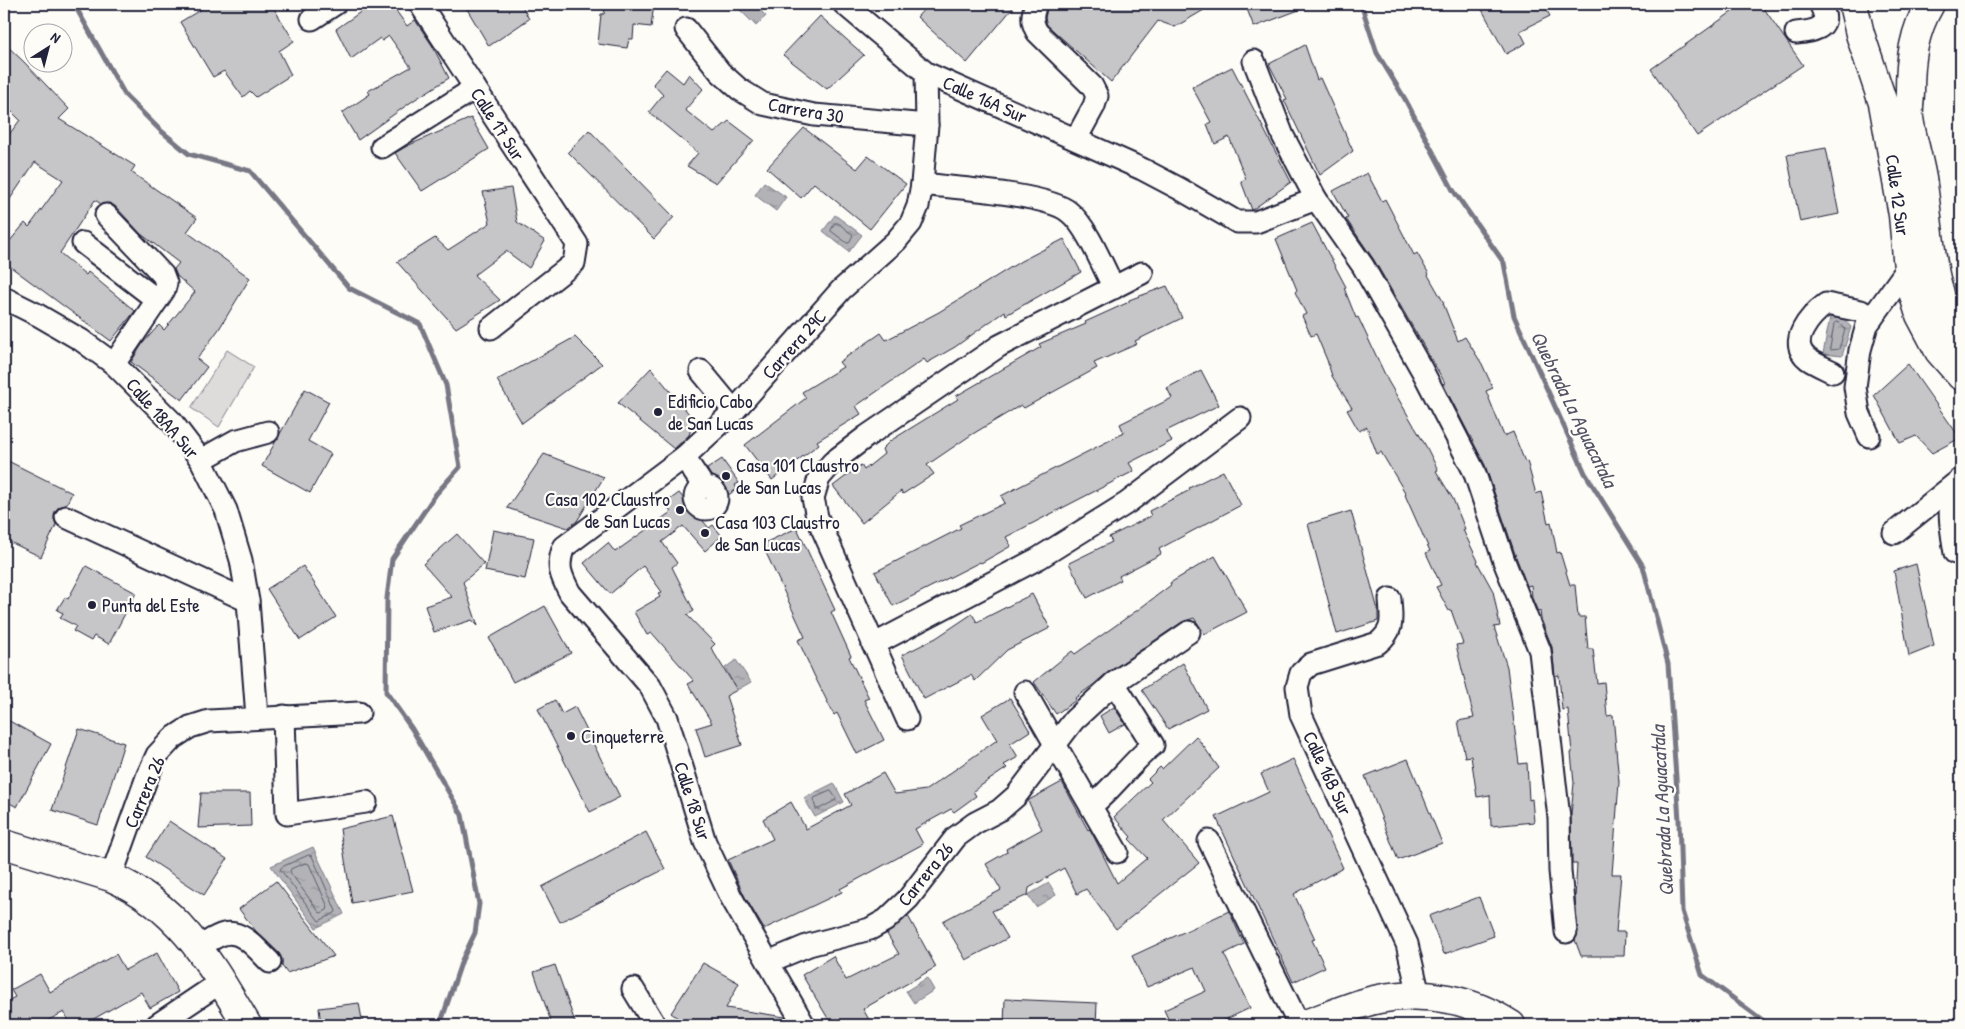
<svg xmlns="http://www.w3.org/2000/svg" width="1965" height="1029" viewBox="0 0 1965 1029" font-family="'Patrick Hand',sans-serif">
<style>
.green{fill:#dddcdb;stroke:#807f8b}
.water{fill:url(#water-ripples);stroke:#787885}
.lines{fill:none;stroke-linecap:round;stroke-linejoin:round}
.shore{stroke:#5c5c6d;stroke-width:1}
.stream{stroke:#787885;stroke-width:5}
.building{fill:#c6c6c8;stroke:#22223b}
.minor-casing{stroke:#22223b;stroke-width:25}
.major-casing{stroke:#22223b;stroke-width:31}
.minor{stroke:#fdfcf7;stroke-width:21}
.major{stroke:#fdfcf7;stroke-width:28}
.poi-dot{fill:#22223b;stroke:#fdfcf7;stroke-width:2}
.labels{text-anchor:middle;stroke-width:4.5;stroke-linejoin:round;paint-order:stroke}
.street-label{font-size:19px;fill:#22223b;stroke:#fdfcf7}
.poi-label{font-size:19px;fill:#22223b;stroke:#fdfcf7;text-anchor:start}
.water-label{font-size:20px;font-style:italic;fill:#545466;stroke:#fdfcf7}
</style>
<defs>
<pattern id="water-ripples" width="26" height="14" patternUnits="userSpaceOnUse" patternTransform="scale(1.25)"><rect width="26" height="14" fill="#b2b2b7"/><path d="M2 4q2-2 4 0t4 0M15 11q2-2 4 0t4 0" fill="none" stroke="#909096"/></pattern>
</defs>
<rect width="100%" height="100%" fill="#fdfcf7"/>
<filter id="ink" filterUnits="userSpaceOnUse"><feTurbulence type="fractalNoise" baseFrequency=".02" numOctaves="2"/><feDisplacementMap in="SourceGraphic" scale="10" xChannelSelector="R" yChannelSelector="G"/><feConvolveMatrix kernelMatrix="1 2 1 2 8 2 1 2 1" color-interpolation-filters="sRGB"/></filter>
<g filter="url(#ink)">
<!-- green -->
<path class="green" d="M227,350L254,367L219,427L191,408Z"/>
<!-- water -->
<g class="water">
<path d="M734,4H754L766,16L756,26Z"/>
<path d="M764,182L786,197L776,211L755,195Z"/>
<path d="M835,215L862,235L849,252L823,231Z"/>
<path d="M1830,317H1842L1851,327L1842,356L1823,354Z"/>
<path d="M736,660L751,682L737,690L725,668Z"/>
<path d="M834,783L844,802L815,817L804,798Z"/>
<path d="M313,847L344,914L316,928L271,866Z"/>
<path d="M1049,883L1056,895L1036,907L1028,895Z"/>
<path d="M927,978L934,990L914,1003L906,991Z"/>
</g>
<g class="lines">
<!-- shore -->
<g class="shore">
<path d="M835,223H838L853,235L849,243H847L831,231Z"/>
<path d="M1836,322L1840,323L1845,329L1839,349L1831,350L1830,348L1834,324Z"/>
<path d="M831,791L836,798V800L819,809H816L813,799Z"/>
<path d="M309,855L312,856L336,911L335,913L319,921L280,869L282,867Z"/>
<path d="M306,863L309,864L328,907L327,910L321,913L319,912L290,872L291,869Z"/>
</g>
<!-- stream -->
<g class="stream">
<path d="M74,4L125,95L160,130L189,154L250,171L349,288L420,324L446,385L460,467L436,494L392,559L387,598L386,692L412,729L462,815L479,904L475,933L462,960L440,1025"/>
<path d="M1361,4L1377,53L1405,99L1453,190L1504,263L1514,316L1585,473L1643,566L1668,664L1679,820L1682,911L1702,975L1769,1025"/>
</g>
</g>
<!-- building -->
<g class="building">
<path d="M210,4H269L273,7L294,41L279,51L291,75L256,97L250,91L243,97L224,71L213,77L180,22Z"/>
<path d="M372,4H391L407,26L415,20L432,45L449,78L414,100L358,140L342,113L370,94L368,91L411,67L389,36L382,41L380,38L351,59L336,29Z"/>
<path d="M464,4H521L529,19L489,46Z"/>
<path d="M606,4H654L651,27L634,25L633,39H629L627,48L598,44L601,14H604Z"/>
<path d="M929,4H1016L967,63L917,17Z"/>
<path d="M1048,4H1214L1175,27L1158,21L1111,82L1047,25L1045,18Z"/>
<path d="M1245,4H1312V5L1254,27Z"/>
<path d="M1479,4H1543L1550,16L1520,31L1526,43L1506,54Z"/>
<path d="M1743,4H1761L1803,65L1697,136L1651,69Z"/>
<path d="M820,16L864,55L827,89L783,55Z"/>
<path d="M4,43L24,62L69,109L59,119L135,166L131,172L197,218L187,232L250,278L219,329L197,359L207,367L182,400L131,362L143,343L159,325L164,330L195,292L177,276L174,269L179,263L141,234L115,206L109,203L101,204L95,200L60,253L86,275L88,272L135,311L111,341L4,262V248L25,223L29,227L63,180L35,162L4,208V141L20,120L4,104Z"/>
<path d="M1305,45L1317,80L1320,78L1353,151L1320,175L1284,100L1287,99L1269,64Z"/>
<path d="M1232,67L1291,182L1252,210L1241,181L1246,179L1229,137L1215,144L1207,124L1211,122L1192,87Z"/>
<path d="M666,69L683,83L689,74L703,89L685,110L714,133L729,121L754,140L716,183L687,166L698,153L649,112L663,95L653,84Z"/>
<path d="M471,118L489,149L422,191L395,153L407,146Z"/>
<path d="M804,128L857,169L868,156L906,184L870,229L814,183L801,198L767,168Z"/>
<path d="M589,130L674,217L654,239L568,152Z"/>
<path d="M1826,148L1839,214L1800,222L1787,155Z"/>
<path d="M1367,173L1382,201L1385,199L1414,255L1417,253L1429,274L1428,275L1444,303H1443L1458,341L1465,337L1482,364L1493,388L1486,391L1504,436L1513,432L1525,462L1527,461L1536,494L1541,492L1548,523L1551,522L1557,553L1560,552L1570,585H1575L1578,617H1585L1588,649H1593L1597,683L1604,682L1607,716L1613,715L1619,782L1612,874H1621L1616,932H1625L1624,956H1581L1575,940L1578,931L1575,899L1577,864H1572L1571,814L1574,783L1571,753H1572L1568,709L1562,710L1559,675L1555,676L1552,647L1541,619L1540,611L1538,612L1532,598L1531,585L1527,586L1516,557L1485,465L1443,384L1445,383L1374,260L1346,219L1348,218L1333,191Z"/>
<path d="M511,188L517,222L545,241L529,268L506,251L474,275L500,300L456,328L397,262L435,238L448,250L490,223L483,192Z"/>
<path d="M1312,223L1346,287L1344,288L1356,318L1358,317L1388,381L1427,448L1438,470L1436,471L1453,499L1465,529L1463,530L1478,561L1477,562L1493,591L1500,626L1494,627L1507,667L1519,764L1527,763L1529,800L1532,799L1534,822L1491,826L1490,795L1477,797L1471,756L1465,757L1458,721L1474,718L1456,645L1463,644L1451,610L1449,611L1436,587L1441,585L1426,553L1430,551L1405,495L1406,494L1381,452L1377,454L1367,427L1359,431L1347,410L1352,408L1332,376L1327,360L1316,334L1311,336L1302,316L1306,314L1295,292L1297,290L1276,239Z"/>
<path d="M1064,239L1081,272L1006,315L1005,311L955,347L927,363L924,359L856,406L861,414L817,441L819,444L772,480L745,445L806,398L802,392L843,367L839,362L881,333L886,340L939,312L1021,261Z"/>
<path d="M1167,286L1182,318L1135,341L1137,344L1094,363L1097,368L1024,408L1021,405L971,435L927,465L934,474L903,494L901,491L862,523L833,486L861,465L864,470L884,454L882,449L890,441L958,399L956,396L1041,347L1039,344L1086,324L1085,322L1129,302V300Z"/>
<path d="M575,337L602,364L522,423L497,380Z"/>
<path d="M1908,364L1960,438L1932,453L1916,436L1900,443L1874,395Z"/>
<path d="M651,368L694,420L689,435L674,449L618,403Z"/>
<path d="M1201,370L1219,405L1166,431L1172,441L1129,463L1134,471L1006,537L1011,546L981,563L980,562L893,606L875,572L961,528L959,525L1005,503L1001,496L1124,433L1120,424L1172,398L1167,388Z"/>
<path d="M305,389L329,402L308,441L331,454L310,493L262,466Z"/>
<path d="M544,454L604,477L577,521L568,528L507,508Z"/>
<path d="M4,459L72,493L66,505L59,507L55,511L54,519L56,525L41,557L4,539Z"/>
<path d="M722,459L739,483L735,485L737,489L724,498L707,469Z"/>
<path d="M1223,471L1241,505L1159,549L1161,554L1119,576L1121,580L1087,598L1069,563L1112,542L1109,537L1151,516L1149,511L1190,490L1189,488Z"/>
<path d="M679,493L709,528L713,525L722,536L705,551L683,526L662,542L677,563L672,567L694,611L687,615L715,644L711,648L737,690L726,696L742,745L705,757L696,728L712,723L688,684L694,681L652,633L647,635L634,612L660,597L658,594L662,592L643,566L610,594L584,563L608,543L615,552L671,512L664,504Z"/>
<path d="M1351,511L1378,610V621L1337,634L1308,524Z"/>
<path d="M797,528L835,610L831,612L851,656L849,657L869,698L864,700L884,740L857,754L837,713L834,715L814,675L798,640L805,637L762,544Z"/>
<path d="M493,530L534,538L525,579L485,571Z"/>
<path d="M457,534L484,564L463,582L478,626L472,620L434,632L425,606L452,597L423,564Z"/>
<path d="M1215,556L1247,612L1205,634L1194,618L1182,622L1107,673L1093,685L1075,698L1076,700L1056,714L1034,682L1072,651L1075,654L1139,609L1171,585L1170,583Z"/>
<path d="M1916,564L1934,646L1909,656L1894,571Z"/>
<path d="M86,566L136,593L109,644L94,636L91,641L73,631L76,626L60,618L63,613L57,610L65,597L68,599Z"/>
<path d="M303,566L336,617L300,640L267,589Z"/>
<path d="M1032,594L1050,628L1007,650L975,681L971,675L924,699L902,655L936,638L972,614L977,622Z"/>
<path d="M545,606L571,653L513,682L489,638Z"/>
<path d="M1183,663L1207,709L1168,729L1142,690Z"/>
<path d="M1010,698L1030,731L1010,744L1018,757L1004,765L1007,768L973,791L976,796L954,812L951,809L915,829L923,844L840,889L842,892L764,929L745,897L728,860L773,839L763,819L791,802L806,829L851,805L845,794L883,773L895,794L926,790L997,740L982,715Z"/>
<path d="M555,700L562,714L575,707L620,797L590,812L538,709Z"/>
<path d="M1114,707L1125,724L1109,733L1100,716Z"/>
<path d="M4,718L51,744L17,807L4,800Z"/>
<path d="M79,729L124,743L98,825L52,810Z"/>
<path d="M1196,736L1219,768L1163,820L1199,863L1116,929L1086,889L1077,894L1064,868L1029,888L1028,895L992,911L1008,938L966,960L943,921L1001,890L986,864L1007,852L1006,849L1042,829L1028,801L1029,800L1062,782L1088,830L1089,829L1091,831L1117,883L1147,858L1129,839L1131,837L1114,817L1151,782L1148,779L1160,767L1162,769Z"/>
<path d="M1293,759L1343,868L1294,894L1315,939L1312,940L1325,967L1293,982L1216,817L1269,792L1261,774Z"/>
<path d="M1408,759L1442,843L1398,860L1365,776Z"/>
<path d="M201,793H250L251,826L198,828Z"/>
<path d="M393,816L413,891L352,903L340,829Z"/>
<path d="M169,821L227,859L204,895L146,857Z"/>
<path d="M646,832L665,869L560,922L542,887Z"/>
<path d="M276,881L334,956L287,973L282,966V959L279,953L255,930L239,909Z"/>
<path d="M1479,897L1494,936L1444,954L1429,916Z"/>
<path d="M1229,911L1244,944L1224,954L1250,1008L1214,1025H1171L1164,1010L1206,991L1195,967L1147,987L1132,956Z"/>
<path d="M908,916L936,967L863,1009L872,1025H832L802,975L833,956L846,980L899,954L887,934Z"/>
<path d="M157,953L178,992L150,1008L141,992L83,1025H71L64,1012L39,1025H4V1003L15,997L11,990L40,974L50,992L116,954L125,970Z"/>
<path d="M703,963L739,983L726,1008L785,1017V1025H687L671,1013Z"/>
<path d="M555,965L576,1025H552L534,972Z"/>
<path d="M1005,999L1097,1003L1096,1025H1004Z"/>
<path d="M359,1003L363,1025H321L319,1008Z"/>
</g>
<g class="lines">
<defs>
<g id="minor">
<path d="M420,4L577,244L574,263L491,328"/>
<path d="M844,4L926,73L1142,169L1180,189L1237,222H1256L1316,199"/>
<path d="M1036,4C1032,15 1031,21 1037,32L1092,86L1097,96L1094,106L1076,139"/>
<path d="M312,19L335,4"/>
<path d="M686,29L720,72L739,89L763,104L814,115L927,125"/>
<path d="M1796,33C1816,31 1833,28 1820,4"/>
<path d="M1254,61L1283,136L1316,199L1363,266L1422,370L1474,471L1504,561L1540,651L1559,818L1560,871L1566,932"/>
<path d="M382,147L475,88"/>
<path d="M922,184C954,188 1048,194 1069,212C1087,226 1103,267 1114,288"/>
<path d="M106,215L163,275L166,283L164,290L114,364"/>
<path d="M83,243L157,300"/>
<path d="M4,298L38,315L81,340L114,364L172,422L201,460L226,510L241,560L248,601L257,717"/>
<path d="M701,371L734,411"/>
<path d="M1833,372C1825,368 1815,364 1808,359C1786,342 1811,315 1826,304L1861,311L1872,318"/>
<path d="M1869,436L1859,413L1855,387L1860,350L1867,325L1908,268"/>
<path d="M684,457L704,487"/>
<path d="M201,460L235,441L268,432"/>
<path d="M1954,485C1947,509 1951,528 1955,553"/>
<circle cx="706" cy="498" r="11"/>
<path d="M66,517L248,601"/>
<path d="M1894,533L1961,479"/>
<path d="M1390,599C1391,619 1395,629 1378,643L1311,664L1301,673L1297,687L1301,715L1407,944L1419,995"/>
<path d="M873,645L1039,558L1127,503L1240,418"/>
<path d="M1025,692L1117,852"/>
<path d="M284,716L287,814L366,802"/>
<path d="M907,719L817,517L813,498L819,478L833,462L867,436L999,346L1142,273"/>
<path d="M1091,806C1114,788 1130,763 1153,745L1114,683"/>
<path d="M1209,841L1299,1025"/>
<path d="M111,877L147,777L157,755L173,738L190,727L209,721L359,713"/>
<path d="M199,947C207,943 215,936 224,934C243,929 258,951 270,962"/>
<path d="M768,962L809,945L870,929L886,920L908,899L956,837L975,823L1000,810L1016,796L1074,720L1114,683L1189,632"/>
<path d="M633,989L655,1025"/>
<path d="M157,1025L221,982"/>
<path d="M804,1025L731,897L705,842L667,718L650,686L570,593C561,576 556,566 564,547L684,457L734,411L841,290L896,241L911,223L918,206L922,184L927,125L926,73"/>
</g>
<g id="major">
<path d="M1853,4L1860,34L1883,103L1903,215L1909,279L1920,315L1939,351L1961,376"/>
<path d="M1930,4C1914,31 1910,59 1910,91C1910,100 1908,109 1909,118C1912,140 1920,162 1923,185C1931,237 1929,293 1961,338"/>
<path d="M4,844L111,877C181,908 210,963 247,1025"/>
<path d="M1302,1025C1327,1017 1353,1004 1379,999C1425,990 1472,999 1511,1025"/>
</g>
</defs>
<!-- minor casing -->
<use href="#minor" class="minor-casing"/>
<!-- major casing -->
<use href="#major" class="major-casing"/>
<!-- minor -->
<use href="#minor" class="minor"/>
<!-- major -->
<use href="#major" class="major"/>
</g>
</g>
<!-- markers -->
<g class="poi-dot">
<circle cx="658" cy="412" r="5"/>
<circle cx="726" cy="476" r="5"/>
<circle cx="680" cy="510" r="5"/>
<circle cx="705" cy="533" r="5"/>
<circle cx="92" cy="605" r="5"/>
<circle cx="571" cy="736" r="5"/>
</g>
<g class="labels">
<!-- street labels -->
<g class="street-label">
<text transform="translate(985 99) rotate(24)" y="7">Calle 16A Sur</text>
<text transform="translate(806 110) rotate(10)" y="7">Carrera 30</text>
<text transform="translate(498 124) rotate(57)" y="7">Calle 17 Sur</text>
<text transform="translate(1898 195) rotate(82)" y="7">Calle 12 Sur</text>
<text transform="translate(794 344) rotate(-48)" y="7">Carrera 29C</text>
<text transform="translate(163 418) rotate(49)" y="7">Calle 18AA Sur</text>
<text transform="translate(1328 773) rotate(65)" y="7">Calle 16B Sur</text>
<text transform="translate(144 792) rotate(-67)" y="7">Carrera 26</text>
<text transform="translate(693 801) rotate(72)" y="7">Calle 18 Sur</text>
<text transform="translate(925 874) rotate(-51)" y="7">Carrera 26</text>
</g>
<!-- poi labels -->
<g class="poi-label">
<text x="668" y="408">Edificio Cabo<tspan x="668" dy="22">de San Lucas</tspan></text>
<text x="736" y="472">Casa 101 Claustro<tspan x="736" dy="22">de San Lucas</tspan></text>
<text x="670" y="506" text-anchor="end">Casa 102 Claustro<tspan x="670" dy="22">de San Lucas</tspan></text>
<text x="715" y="529">Casa 103 Claustro<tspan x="715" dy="22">de San Lucas</tspan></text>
<text x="102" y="612">Punta del Este</text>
<text x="581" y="743">Cinqueterre</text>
</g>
<!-- water labels -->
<g class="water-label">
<text transform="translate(1574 409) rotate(64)" y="7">Quebrada La Aguacatala</text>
<text transform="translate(1662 811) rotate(-93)" y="7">Quebrada La Aguacatala</text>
</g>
</g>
<!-- margin -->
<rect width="1965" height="1029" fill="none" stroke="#fdfcf7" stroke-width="20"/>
<rect x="10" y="10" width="1945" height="1009" fill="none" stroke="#22223b" stroke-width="2" filter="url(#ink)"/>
<!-- north arrow -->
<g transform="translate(48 48) rotate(36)"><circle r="24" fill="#fdfcf7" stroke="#a5a5ac"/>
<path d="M0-4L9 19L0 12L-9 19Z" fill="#22223b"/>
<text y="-8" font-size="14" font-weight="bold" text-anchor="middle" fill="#22223b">N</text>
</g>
</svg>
